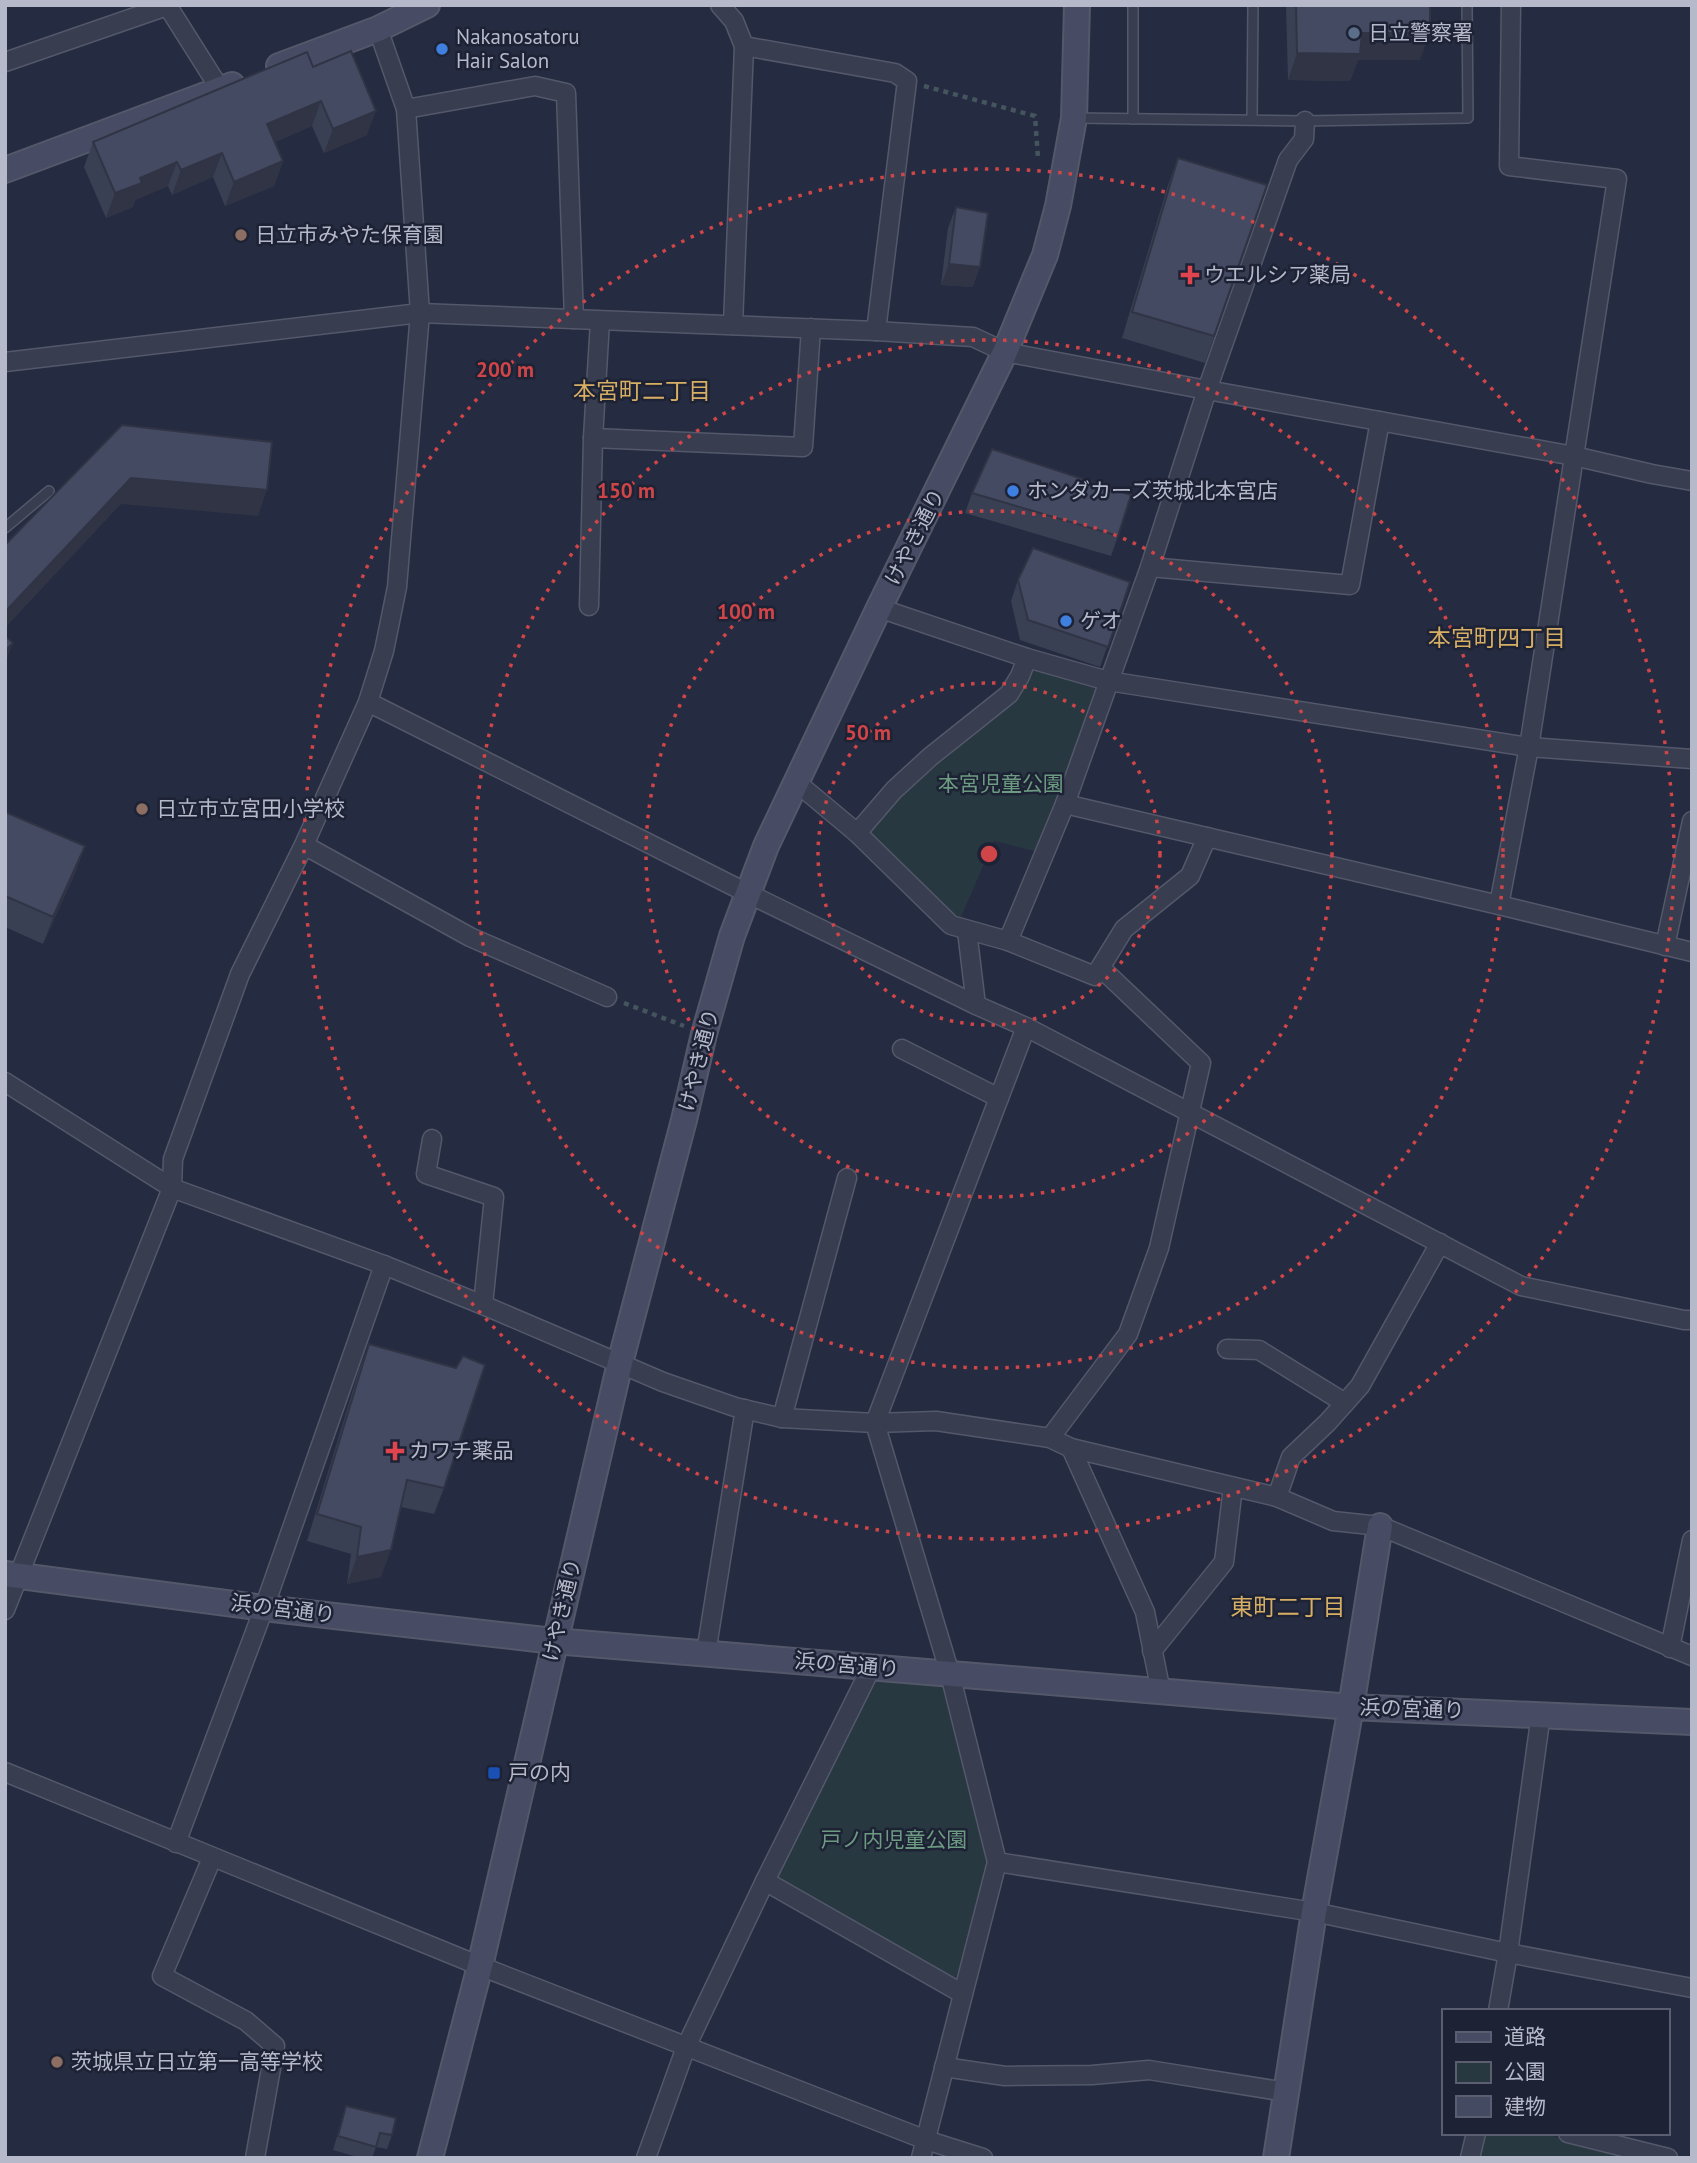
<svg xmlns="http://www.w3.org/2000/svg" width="1697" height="2163" viewBox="0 0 1697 2163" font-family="'PT Sans','Noto Sans JP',sans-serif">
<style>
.green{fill:#273841}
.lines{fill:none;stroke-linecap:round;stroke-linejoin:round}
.lane-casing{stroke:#54586a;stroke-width:12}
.street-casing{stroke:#54586a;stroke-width:21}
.secondary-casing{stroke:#54586a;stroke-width:28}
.path{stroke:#45555e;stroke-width:4.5;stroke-dasharray:5 5;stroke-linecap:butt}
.lane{stroke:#393d50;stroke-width:9}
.street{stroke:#393d50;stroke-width:18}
.secondary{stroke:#474b63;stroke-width:24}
.wall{fill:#3a4054}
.shaded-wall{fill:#303445}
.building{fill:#444a62;stroke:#303445;stroke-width:2}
.ring{fill:none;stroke:#d04548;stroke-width:3.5;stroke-dasharray:3.5 7}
.service-dot{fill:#5c6f8a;stroke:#1e2235;stroke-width:2.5}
.shop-dot{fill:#3f7fe0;stroke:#1e2235;stroke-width:2.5}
.education-dot{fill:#8d6e63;stroke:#1e2235;stroke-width:2.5}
.health-dot{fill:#e0444e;stroke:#1e2235;stroke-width:2.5}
.transit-dot{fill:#1a4fb4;stroke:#1e2235;stroke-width:2.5}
.labels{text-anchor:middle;stroke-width:5;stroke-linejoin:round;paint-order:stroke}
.poi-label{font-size:21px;fill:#b6b9ca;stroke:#1e2235;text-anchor:start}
.street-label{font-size:21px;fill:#b6b9ca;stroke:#1e2235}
.park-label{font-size:21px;fill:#6c9b81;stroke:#1e2235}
.neighbourhood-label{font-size:23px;fill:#d6af64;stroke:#1e2235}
.centre{fill:#d04548;stroke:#1e2235;stroke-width:3.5}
.ring-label{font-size:21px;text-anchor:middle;font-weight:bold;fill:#d04548;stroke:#1e2235;stroke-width:5;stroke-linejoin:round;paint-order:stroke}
</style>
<rect width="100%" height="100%" fill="#252b40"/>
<!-- green -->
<g class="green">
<path d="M1032,668L1096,687L1038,852L994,841L961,917L941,910L866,837L904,791L946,758L1000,711Z"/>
<path d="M950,1674L997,1862L965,1984L765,1881L876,1677Z"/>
<path d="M1483,2133H1542L1629,2158H1480Z"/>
</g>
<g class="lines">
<defs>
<g id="lane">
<path d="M1076,118L1305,121L1468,118L1467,5"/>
<path d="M1133,119V5"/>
<path d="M1252,119L1253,5"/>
<path d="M5,528L49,491"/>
</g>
<g id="street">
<path d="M167,5L220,89"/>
<path d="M720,5L734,21L744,46L733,325"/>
<path d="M744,46L895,73L907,81L876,331"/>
<path d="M5,62L167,6"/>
<path d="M406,109L535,86L566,93L574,319"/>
<path d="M5,362L420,313L876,331L973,337L1005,352L1207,390L1574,456L1652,474L1692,481"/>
<path d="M593,438L803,447L811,328"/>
<path d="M1150,567L1350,585L1380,421"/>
<path d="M589,606L593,438L600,321"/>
<path d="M879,608L1027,658L1108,681L1529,747L1692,759"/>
<path d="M368,702L747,893L976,1005L1026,1027L1521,1286L1684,1320H1692"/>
<path d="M796,782L857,833L951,925L1008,941L1065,804L1150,567L1207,390L1288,160L1304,139L1305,121"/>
<path d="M1065,804L1499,905L1692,952"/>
<path d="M857,833L894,790L930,757L1009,694L1020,676L1027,658"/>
<path d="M304,845L470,937L607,997"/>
<path d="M1499,905L1529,747L1617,179L1509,166L1511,5"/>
<path d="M967,931L976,1005"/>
<path d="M1008,941L1095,976L1124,929L1190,876L1207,837"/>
<path d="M1665,946L1692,821"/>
<path d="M902,1049L999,1098"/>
<path d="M5,1082L172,1188L384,1265L483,1305L663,1382L735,1407L782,1418L875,1423L936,1421L1050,1438L1071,1448L1277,1497L1333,1521L1380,1526L1692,1656"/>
<path d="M432,1139L426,1174L494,1197L483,1305"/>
<path d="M1227,1349L1259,1350L1345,1403"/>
<path d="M782,1418L847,1178"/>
<path d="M1050,1438L1128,1334L1159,1248L1201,1063L1101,968"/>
<path d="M1071,1448L1145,1612L1161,1692"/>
<path d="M1277,1497L1291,1457L1327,1423L1360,1386L1440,1243"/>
<path d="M5,1610L172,1188L173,1159L240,974L304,845L368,702L384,651L397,587L420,313L406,109L378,29"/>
<path d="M1670,1648L1692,1540"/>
<path d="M1152,1651L1224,1562L1233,1487"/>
<path d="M706,1653L745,1409"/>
<path d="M5,1772L480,1966L926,2140L983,2158"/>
<path d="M176,1843L264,1608L384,1265"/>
<path d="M212,1858L162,1976L246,2021L275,2046L255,2158"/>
<path d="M997,1862L1314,1912L1508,1953L1692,1988"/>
<path d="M765,1881L963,1994"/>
<path d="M1498,2011L1508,1953L1541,1714"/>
<path d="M944,2067L1005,2076L1092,2075L1149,2070L1286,2092"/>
<path d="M1568,2133L1668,2158"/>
<path d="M646,2158L686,2047L765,1881L871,1668"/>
<path d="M921,2158L997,1862L950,1674L875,1423L1026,1027"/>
<path d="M1470,2158L1476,2133"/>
</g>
<g id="secondary">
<path d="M279,66L378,29L427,5"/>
<path d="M5,170L232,85"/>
<path d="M5,1574L264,1608L554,1641L1351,1707L1692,1722"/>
<path d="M430,2158L480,1966L620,1363L684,1120L704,1034L732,936L766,846L879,608L1005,352L1045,255L1058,206L1074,118L1077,5"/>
<path d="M1276,2158L1314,1912L1351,1707L1380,1526"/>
</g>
</defs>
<!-- lane casing -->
<use href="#lane" class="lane-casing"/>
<!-- street casing -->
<use href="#street" class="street-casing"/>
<!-- secondary casing -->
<use href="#secondary" class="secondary-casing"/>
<!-- path -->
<g class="path">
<path d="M924,86L1035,116L1038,158"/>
<path d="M624,1003L684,1026"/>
</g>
<!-- lane -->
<use href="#lane" class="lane"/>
<!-- street -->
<use href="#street" class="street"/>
<!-- secondary -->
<use href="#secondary" class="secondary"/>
</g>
<!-- wall -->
<g class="wall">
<path d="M1286,5H1430L1420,60H1358L1350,81L1288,80Z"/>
<path d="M313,67L367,135L324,153L312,126L275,142L283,161L274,186L225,206L213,177L172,195L168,186L135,200L133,207L106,218L84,167L93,142Z"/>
<path d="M1178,158L1267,185L1205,363L1122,338L1168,185Z"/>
<path d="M956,207L973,287L941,285L948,228Z"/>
<path d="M972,493L1118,536L1111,556L965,513Z"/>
<path d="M1018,580L1130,582L1100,667L1020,640L1011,601Z"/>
<path d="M5,812L85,846L75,873L43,944L5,927Z"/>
<path d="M369,1344L444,1488L434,1514L401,1507L381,1577L347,1584L351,1554L307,1541L359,1370Z"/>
<path d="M346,2106L392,2135L387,2149L376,2147L372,2158H361L333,2150Z"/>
</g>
<!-- shaded-wall -->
<g class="shaded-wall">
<path d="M1362,33H1430L1420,60H1358L1350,81L1288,80L1297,53Z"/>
<path d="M321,101L312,126L258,149L267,124Z"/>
<path d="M376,111L367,135L324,153L333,129Z"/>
<path d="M222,153L213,177L172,195L181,170Z"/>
<path d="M283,161L274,186L225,206L234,182Z"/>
<path d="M177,162L168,186L135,200L133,207L106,218L115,193L140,178Z"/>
<path d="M949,264L980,267L973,287L941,285Z"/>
<path d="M131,478L267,490L258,516L121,504L5,628V612Z"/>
<path d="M13,643L5,664V651Z"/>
<path d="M85,846L75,873L43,944L53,917Z"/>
<path d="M391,1550L381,1577L347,1584L357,1557Z"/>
</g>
<!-- building -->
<g class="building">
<path d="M1296,5H1430V33H1362L1360,54L1297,53Z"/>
<path d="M351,51L376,111L333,129L321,101L267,124L283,161L234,182L222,153L181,170L177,162L140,178L142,183L115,193L93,142L307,52L313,67Z"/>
<path d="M1178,158L1267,185L1214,336L1132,312Z"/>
<path d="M956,207L988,213L980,267L949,264Z"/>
<path d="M122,425L272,442L267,490L131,478L5,612V545Z"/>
<path d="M992,449L1131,495L1118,536L972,493Z"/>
<path d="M1033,548L1130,582L1108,647L1028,620L1018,580Z"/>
<path d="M5,636L13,643L5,651Z"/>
<path d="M5,812L85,846L53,917L5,896Z"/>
<path d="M369,1344L456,1368L463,1356L485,1365L444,1488L407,1480L391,1550L357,1557L361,1527L317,1514Z"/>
<path d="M346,2106L396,2118L392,2135L380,2133L376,2147L338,2136Z"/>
</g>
<!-- distance rings -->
<g class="ring">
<circle cx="989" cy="854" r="171"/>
<circle cx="989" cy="854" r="343"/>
<circle cx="989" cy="854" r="514"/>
<circle cx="989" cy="854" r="685"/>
</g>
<!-- markers -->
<circle class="service-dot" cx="1354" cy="33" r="7"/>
<g class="shop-dot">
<circle cx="442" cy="49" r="7"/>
<circle cx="1013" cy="491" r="7"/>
<circle cx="1066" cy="621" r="7"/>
</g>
<g class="education-dot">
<circle cx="241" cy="235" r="7"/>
<circle cx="142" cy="809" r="7"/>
<circle cx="57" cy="2062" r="7"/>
</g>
<g class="health-dot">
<path d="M1186.5 264.5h7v7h7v7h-7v7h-7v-7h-7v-7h7z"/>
<path d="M391.5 1440.5h7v7h7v7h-7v7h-7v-7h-7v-7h7z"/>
</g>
<rect class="transit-dot" x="487" y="1766" width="14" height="14" rx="3.5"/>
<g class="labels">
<!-- poi labels -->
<g class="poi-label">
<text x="1368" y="40">日立警察署</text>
<text x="456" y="44">Nakanosatoru<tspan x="456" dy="24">Hair Salon</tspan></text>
<text x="255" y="242">日立市みやた保育園</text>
<text x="1204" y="282">ウエルシア薬局</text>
<text x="1027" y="498">ホンダカーズ茨城北本宮店</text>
<text x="1080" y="628">ゲオ</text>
<text x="156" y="816">日立市立宮田小学校</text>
<text x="409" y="1458">カワチ薬品</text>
<text x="508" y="1780">戸の内</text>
<text x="71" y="2069">茨城県立日立第一高等学校</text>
</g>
<!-- street labels -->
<g class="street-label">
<text transform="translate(915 537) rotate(-63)" y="7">けやき通り</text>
<text transform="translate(699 1060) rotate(-76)" y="7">けやき通り</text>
<text transform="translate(283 1609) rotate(7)" y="7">浜の宮通り</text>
<text transform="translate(562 1610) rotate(-77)" y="7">けやき通り</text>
<text transform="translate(847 1665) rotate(5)" y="7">浜の宮通り</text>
<text transform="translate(1412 1709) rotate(2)" y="7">浜の宮通り</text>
</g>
<!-- park labels -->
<g class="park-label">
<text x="1001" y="791">本宮児童公園</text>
<text x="894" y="1847">戸ノ内児童公園</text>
</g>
<!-- neighbourhood labels -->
<g class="neighbourhood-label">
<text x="642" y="399">本宮町二丁目</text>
<text x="1497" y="646">本宮町四丁目</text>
<text x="1288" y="1615">東町二丁目</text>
</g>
</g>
<circle cx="989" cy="854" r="10" class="centre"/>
<g class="ring-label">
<text x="505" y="377">200 m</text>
<text x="626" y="498">150 m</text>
<text x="746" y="619">100 m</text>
<text x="868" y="740">50 m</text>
</g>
<!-- border -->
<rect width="1697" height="2163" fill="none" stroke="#b6b9ca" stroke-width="14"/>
<!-- legend -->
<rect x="1442" y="2009" width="228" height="126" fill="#1e2235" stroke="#5b5e71" stroke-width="2"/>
<rect x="1456" y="2032" width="35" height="10" fill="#474b63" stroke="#5b5e71" stroke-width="2"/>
<text x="1504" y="2044" font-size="21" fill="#b6b9ca">道路</text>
<rect x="1456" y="2062" width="35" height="21" fill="#273841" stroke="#5b5e71" stroke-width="2"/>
<text x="1504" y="2079" font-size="21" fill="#b6b9ca">公園</text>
<rect x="1456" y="2096" width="35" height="21" fill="#444a62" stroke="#5b5e71" stroke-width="2"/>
<text x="1504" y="2114" font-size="21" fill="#b6b9ca">建物</text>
</svg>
